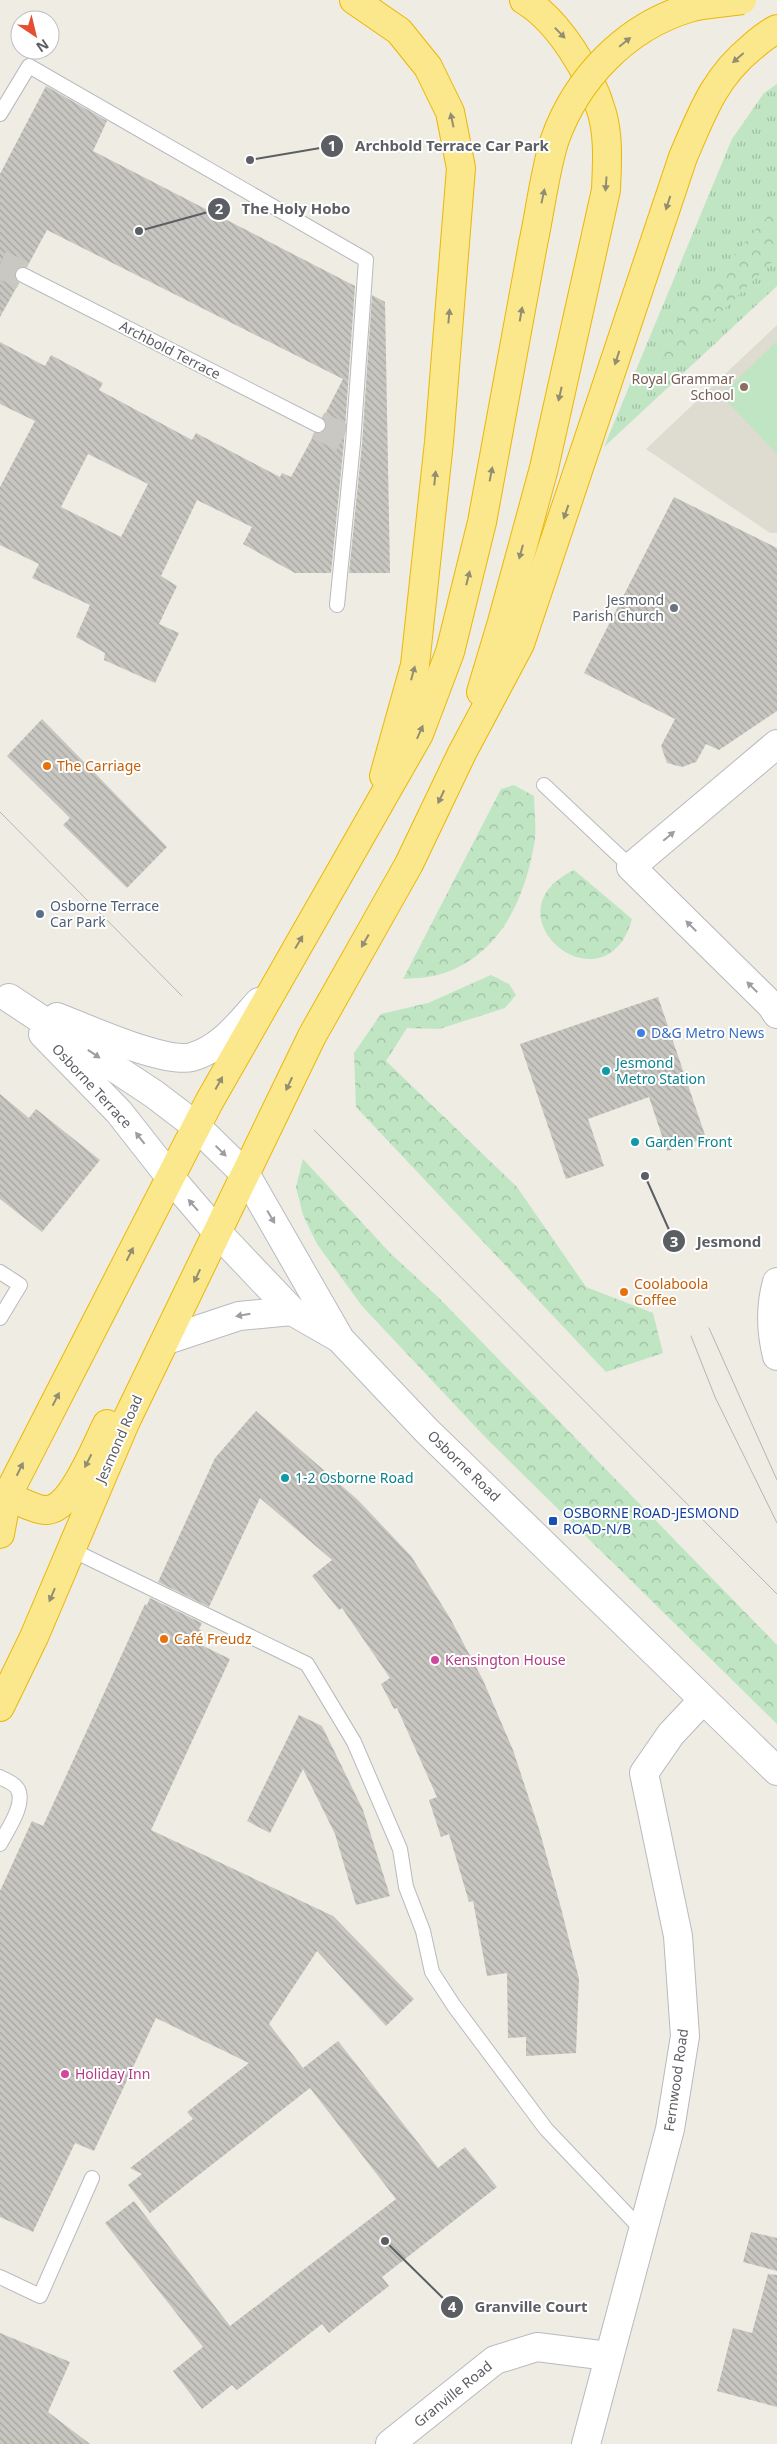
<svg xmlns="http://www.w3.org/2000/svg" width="777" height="2444" viewBox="0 0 777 2444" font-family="'Noto Sans',sans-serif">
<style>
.education{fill:#dedbd1}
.grass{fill:url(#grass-tufts)}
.forest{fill:url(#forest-crowns)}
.park{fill:#c0e5c3}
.building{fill:url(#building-back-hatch);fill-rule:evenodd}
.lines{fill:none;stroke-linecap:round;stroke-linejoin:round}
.street-tunnel{stroke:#c9c8c3;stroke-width:28;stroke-dasharray:28 14;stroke-linecap:butt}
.lane-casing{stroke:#b8babf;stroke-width:16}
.street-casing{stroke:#b8babf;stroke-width:30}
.secondary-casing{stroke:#b9bbc1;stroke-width:30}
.highway-casing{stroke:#ecb705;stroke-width:30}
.lane{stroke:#fff;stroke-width:14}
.street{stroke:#fff;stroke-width:28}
.secondary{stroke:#fff;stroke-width:28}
.highway{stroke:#fbe88d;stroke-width:28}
.tram{stroke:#b4b5b5;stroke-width:1}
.highway-bridge-casing{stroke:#ecb705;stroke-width:30;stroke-linecap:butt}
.highway-bridge{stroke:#fbe88d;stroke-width:28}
.oneway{fill:#938e72}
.oneway2{fill:#9d9ea1}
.education-dot{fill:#8d6e63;stroke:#fff;stroke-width:2}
.worship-dot{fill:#6b7280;stroke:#fff;stroke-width:2}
.food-dot{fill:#e8710a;stroke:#fff;stroke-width:2}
.service-dot{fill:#5c6f8a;stroke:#fff;stroke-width:2}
.shop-dot{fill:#3f7fe0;stroke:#fff;stroke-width:2}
.culture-dot{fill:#0f9aa8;stroke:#fff;stroke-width:2}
.transit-dot{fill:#1a4fb4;stroke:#fff;stroke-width:2}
.hotel-dot{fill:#d1479c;stroke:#fff;stroke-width:2}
.labels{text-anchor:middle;stroke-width:4;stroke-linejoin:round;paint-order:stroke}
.street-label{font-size:14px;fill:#5b5e63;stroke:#fff}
.education-label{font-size:14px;fill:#785e54;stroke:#fff;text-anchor:end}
.worship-label{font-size:14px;fill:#5b616d;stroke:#fff;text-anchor:end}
.food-label{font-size:14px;fill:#c56008;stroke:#fff;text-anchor:start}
.service-label{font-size:14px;fill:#4e5e75;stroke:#fff;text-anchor:start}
.shop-label{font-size:14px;fill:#366cbe;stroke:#fff;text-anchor:start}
.culture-label{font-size:14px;fill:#0d838f;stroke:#fff;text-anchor:start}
.transit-label{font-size:14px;fill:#164399;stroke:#fff;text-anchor:start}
.hotel-label{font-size:14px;fill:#b23c85;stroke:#fff;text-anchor:start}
.leader{fill:none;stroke:#5b5e63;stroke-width:2}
.callout-dot{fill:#5b5e63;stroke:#fff;stroke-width:2}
.mark-label{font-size:15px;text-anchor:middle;font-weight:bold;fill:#fff}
.callout-label{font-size:15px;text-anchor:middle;font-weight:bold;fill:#5b5e63;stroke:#fff;stroke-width:4;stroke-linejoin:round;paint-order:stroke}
</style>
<defs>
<pattern id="grass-tufts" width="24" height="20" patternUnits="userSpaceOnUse" patternTransform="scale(1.25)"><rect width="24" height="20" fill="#c0e5c3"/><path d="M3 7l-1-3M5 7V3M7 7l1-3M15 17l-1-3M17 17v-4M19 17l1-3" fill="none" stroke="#9fbda2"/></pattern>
<pattern id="forest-crowns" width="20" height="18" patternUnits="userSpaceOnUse" patternTransform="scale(1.25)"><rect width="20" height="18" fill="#c0e5c3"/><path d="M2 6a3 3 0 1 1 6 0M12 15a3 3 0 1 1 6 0" fill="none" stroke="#9fbda2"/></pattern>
<pattern id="building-back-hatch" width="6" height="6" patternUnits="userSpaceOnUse" patternTransform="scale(1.25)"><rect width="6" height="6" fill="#c8c6c0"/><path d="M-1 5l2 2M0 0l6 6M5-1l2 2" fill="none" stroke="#a5a4a0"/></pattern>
</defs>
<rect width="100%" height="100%" fill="#eeece3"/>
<!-- education -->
<path class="education" d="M777,325V533H770L646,449Z"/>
<!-- grass -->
<path class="grass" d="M777,84V286L604,447L732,139L764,93Z"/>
<!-- forest -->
<g class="forest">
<path d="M777,206V257L674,359L659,358L661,339Z"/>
<path d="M514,785L534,796C534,811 537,830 534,845C524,901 499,956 441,974C429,978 415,978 403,979L501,789Z"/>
<path d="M574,870L632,919C605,1015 482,914 574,870Z"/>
<path d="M491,975L509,984L516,995L505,1008L439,1029L407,1028L386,1061L517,1187L586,1287L653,1313L663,1353L606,1372L356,1107L354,1053L381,1014L428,1003Z"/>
<path d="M303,1159L390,1253L438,1297L777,1645V1724L487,1439L362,1306L317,1244L303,1215L296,1187Z"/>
</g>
<!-- park -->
<path class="park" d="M777,341V454L721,395Z"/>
<!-- building -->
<g class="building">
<path d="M46,86L107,121L93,151L355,286L344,442L331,573H295L243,544L252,527L197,500L161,576L177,586L159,624L179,633L155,683L104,660L105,653L76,637L90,605L32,578L39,564L0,545V487L35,421L0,404V342L45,366L51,355L103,383L99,390L192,440L196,433L280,477L282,473L291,477L315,433H322L326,429L327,424L323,418L343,379L47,230L27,267L22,266L15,271L14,276L19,283L0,317V174ZM88,454L148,484L121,537L61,507Z"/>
<path d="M372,295L385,302L390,573H349L362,444Z"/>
<path d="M674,497L777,548V711L719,750L706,744L696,762L682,767L667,763L661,746L675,719L584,673Z"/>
<path d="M42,719L167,847L127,888L63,825L70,818L7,756Z"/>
<path d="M658,997L706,1138L667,1151L649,1097L588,1119L604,1166L566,1179L520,1044Z"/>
<path d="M0,1094L29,1118L36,1109L100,1160L42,1232L0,1199Z"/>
<path d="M256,1411L358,1500L411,1556L450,1618L483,1680L513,1750L539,1829L561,1908L579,1979L576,2053L526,2056V2037L508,2038L507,1973L487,1976L473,1901L469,1902L449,1834L441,1837L429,1800L437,1797L397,1708L394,1709L381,1684L390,1678L342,1608L339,1610L312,1576L332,1560L260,1498L209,1607L158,1582L215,1458Z"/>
<path d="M150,1598L202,1623L199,1629L202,1631L197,1643L230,1659L151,1830L333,1916L414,1999L386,2026L317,1951L269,2024L303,2068L338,2041L438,2168L465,2147L497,2187L382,2277L389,2286L329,2333L322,2324L237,2390L232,2385L202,2409L173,2371L203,2347L105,2223L134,2201L230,2326L396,2199L310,2088L150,2213L128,2185L142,2174L130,2168L193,2119L187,2112L249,2063L156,2018L94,2151L75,2143L33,2232L0,2217V1891L32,1821L43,1826L145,1604L147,1605Z"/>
<path d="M299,1715L322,1726L363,1810L390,1896L356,1905L335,1834L303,1769L270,1833L247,1821Z"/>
<path d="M751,2232L777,2238V2271L743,2262Z"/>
<path d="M768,2274L777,2275V2407L717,2391L733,2328L752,2333Z"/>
<path d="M0,2333L70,2362L48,2412L90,2444H0Z"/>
</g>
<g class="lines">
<!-- street-tunnel -->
<g class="street-tunnel">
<path d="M0,264L23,275"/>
<path d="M318,425L353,443"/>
</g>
<defs>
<g id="lane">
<path d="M0,114L29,66L366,260L353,443L337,605"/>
<path d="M23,275L318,425"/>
<path d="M544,785L631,867"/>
<path d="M0,1272L20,1285L0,1318"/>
<path d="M72,1550L307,1664L354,1742L400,1849L406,1887L423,1931L432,1972L454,2006L546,2129L643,2231"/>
<path d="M0,1777C5,1780 14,1783 17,1788C27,1803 7,1830 0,1844"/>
<path d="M0,2277L40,2296L92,2178"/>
</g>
<g id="street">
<path d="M777,744L631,867L771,1005L777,1014"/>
<path d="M777,1282C770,1307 771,1332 777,1356"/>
<path d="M390,2444L495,2360L537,2347L608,2356"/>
<path d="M586,2444L670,2129L685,2036L678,1936L644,1773L671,1734L703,1700"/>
</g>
<g id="secondary">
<path d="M9,998L154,1094L196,1126L246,1175L340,1339L427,1431L777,1771"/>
<path d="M57,1017C86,1028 164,1064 192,1057C221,1049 240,1023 259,1002"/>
<path d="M43,1034L119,1112L170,1177L217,1232L292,1311L339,1338"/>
<path d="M167,1340L239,1316L292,1311"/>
</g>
<g id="highway">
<path d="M354,0L399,31L428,67L450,112L461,168L439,442L415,665L384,776"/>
<path d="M481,692L502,622L544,468L606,190C607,164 609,138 602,113C591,74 559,21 524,0"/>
<path d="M7,1496C17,1500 38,1511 47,1510C73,1508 96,1445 107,1424"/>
<path d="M0,1534L7,1496L209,1102L419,734L450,652L482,522L533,244"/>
<path d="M0,1707L34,1637L125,1423L312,1036L409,864L462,753L520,644L683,157C702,113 714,78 752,47C760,40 767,34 777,29"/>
</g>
</defs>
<!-- lane casing -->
<use href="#lane" class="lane-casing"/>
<!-- street casing -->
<use href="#street" class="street-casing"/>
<!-- secondary casing -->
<use href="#secondary" class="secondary-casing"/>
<!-- highway casing -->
<use href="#highway" class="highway-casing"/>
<!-- lane -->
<use href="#lane" class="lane"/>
<!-- street -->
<use href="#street" class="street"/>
<!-- secondary -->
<use href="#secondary" class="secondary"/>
<!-- highway -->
<use href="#highway" class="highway"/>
<!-- tram -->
<g class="tram">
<path d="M0,812L182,996"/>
<path d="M314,1130L777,1594"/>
<path d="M709,1328L777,1480"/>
<path d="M691,1336L715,1397L777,1523"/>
</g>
<defs>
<path id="highway-bridge" d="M533,244C540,212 545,169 555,139C577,78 626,27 689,8C706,3 725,3 742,0"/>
</defs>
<!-- highway-bridge casing -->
<use href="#highway-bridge" class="highway-bridge-casing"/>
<!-- highway-bridge -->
<use href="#highway-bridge" class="highway-bridge"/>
</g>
<!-- one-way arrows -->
<defs><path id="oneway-solid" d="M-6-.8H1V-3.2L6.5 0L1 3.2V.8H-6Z" transform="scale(1.25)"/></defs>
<g class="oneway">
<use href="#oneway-solid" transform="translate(560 33) rotate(46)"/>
<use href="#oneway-solid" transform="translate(625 42) rotate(-39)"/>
<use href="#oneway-solid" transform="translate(738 58) rotate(139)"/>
<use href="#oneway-solid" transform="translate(452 120) rotate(-102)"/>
<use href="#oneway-solid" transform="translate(606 184) rotate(94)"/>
<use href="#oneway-solid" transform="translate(543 196) rotate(-78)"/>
<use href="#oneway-solid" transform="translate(668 203) rotate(108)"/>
<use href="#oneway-solid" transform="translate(521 314) rotate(-80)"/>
<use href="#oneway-solid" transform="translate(449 316) rotate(-85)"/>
<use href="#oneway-solid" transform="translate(617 358) rotate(108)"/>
<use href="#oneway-solid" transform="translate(560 394) rotate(103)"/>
<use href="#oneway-solid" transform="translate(491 474) rotate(-79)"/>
<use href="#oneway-solid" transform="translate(435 478) rotate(-84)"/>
<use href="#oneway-solid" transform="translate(566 512) rotate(109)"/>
<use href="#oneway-solid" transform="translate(521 552) rotate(105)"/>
<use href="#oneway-solid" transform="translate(468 578) rotate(-76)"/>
<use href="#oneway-solid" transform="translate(413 673) rotate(-75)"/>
<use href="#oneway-solid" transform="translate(420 732) rotate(-66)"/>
<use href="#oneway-solid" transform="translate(441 797) rotate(115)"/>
<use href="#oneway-solid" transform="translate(365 941) rotate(120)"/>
<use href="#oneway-solid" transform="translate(299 942) rotate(-59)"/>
<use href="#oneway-solid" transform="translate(219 1083) rotate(-61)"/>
<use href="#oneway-solid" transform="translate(289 1084) rotate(115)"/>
<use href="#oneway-solid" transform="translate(130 1254) rotate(-63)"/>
<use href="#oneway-solid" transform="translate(197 1276) rotate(115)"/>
<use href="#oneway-solid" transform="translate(56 1399) rotate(-63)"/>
<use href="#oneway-solid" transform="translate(88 1461) rotate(117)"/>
<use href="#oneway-solid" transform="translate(20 1469) rotate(-64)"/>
<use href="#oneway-solid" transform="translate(52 1595) rotate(113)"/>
</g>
<g class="oneway2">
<use href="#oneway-solid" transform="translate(669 836) rotate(-40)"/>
<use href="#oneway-solid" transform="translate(691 926) rotate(-135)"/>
<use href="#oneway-solid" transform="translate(752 987) rotate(-135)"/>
<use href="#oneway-solid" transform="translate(94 1054) rotate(34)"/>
<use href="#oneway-solid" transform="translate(140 1138) rotate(-128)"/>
<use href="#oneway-solid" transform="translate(221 1151) rotate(44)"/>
<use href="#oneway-solid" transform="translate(193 1205) rotate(-131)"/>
<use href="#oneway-solid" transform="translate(271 1217) rotate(59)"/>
<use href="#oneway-solid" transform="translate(243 1315) rotate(170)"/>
</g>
<!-- markers -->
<circle class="education-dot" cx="744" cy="387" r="5"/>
<circle class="worship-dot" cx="674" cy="608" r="5"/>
<g class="food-dot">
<circle cx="47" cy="766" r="5"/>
<circle cx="624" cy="1292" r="5"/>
<circle cx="164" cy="1639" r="5"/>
</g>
<circle class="service-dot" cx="40" cy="914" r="5"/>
<circle class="shop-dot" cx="641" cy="1033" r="5"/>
<g class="culture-dot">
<circle cx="606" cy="1071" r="5"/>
<circle cx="635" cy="1142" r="5"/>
<circle cx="285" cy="1478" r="5"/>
</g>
<rect class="transit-dot" x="548" y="1516" width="10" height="10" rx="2.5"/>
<g class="hotel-dot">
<circle cx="435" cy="1660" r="5"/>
<circle cx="65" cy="2074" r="5"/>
</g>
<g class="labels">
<!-- street labels -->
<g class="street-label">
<text transform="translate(170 350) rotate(27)" y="5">Archbold Terrace</text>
<text transform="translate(92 1086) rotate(47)" y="5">Osborne Terrace</text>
<text transform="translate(119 1439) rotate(-66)" y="5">Jesmond Road</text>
<text transform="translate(464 1466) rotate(44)" y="5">Osborne Road</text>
<text transform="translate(676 2080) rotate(-82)" y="5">Fernwood Road</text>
<text transform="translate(453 2394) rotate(-39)" y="5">Granville Road</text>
</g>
<!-- education labels -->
<g class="education-label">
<text x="734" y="384">Royal Grammar<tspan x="734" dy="16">School</tspan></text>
</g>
<!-- worship labels -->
<g class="worship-label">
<text x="664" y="605">Jesmond<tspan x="664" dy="16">Parish Church</tspan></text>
</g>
<!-- food labels -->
<g class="food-label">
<text x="57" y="771">The Carriage</text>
<text x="634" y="1289">Coolaboola<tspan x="634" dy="16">Coffee</tspan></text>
<text x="174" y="1644">Café Freudz</text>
</g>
<!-- service labels -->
<g class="service-label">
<text x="50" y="911">Osborne Terrace<tspan x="50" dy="16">Car Park</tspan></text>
</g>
<!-- shop labels -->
<g class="shop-label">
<text x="651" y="1038">D&amp;G Metro News</text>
</g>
<!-- culture labels -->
<g class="culture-label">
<text x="616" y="1068">Jesmond<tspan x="616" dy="16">Metro Station</tspan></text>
<text x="645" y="1147">Garden Front</text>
<text x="295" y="1483">1-2 Osborne Road</text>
</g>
<!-- transit labels -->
<g class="transit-label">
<text x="563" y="1518">OSBORNE ROAD-JESMOND<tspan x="563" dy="16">ROAD-N/B</tspan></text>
</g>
<!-- hotel labels -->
<g class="hotel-label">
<text x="445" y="1665">Kensington House</text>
<text x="75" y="2079">Holiday Inn</text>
</g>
</g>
<!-- callouts -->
<path class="leader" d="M250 160L332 146M139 231L219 209M645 1176L674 1241M385 2241L452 2307"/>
<g class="callout-dot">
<circle cx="250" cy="160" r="5"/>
<circle cx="139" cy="231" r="5"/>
<circle cx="645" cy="1176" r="5"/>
<circle cx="385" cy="2241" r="5"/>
<circle cx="332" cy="146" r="12"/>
<circle cx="219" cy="209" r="12"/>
<circle cx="674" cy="1241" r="12"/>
<circle cx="452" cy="2307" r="12"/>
</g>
<g class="mark-label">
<text x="332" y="151">1</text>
<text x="219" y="214">2</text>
<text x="674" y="1247">3</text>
<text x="452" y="2312">4</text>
</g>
<g class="callout-label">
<text x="452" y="151">Archbold Terrace Car Park</text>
<text x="296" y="214">The Holy Hobo</text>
<text x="729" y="1247">Jesmond</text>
<text x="531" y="2312">Granville Court</text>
</g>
<!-- north arrow -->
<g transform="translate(35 35) rotate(145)"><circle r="24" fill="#ffffff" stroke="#bdbfc1"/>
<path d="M0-4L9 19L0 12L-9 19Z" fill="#e64e31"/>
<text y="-8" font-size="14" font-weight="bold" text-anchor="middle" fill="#5b5e63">N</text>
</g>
</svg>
